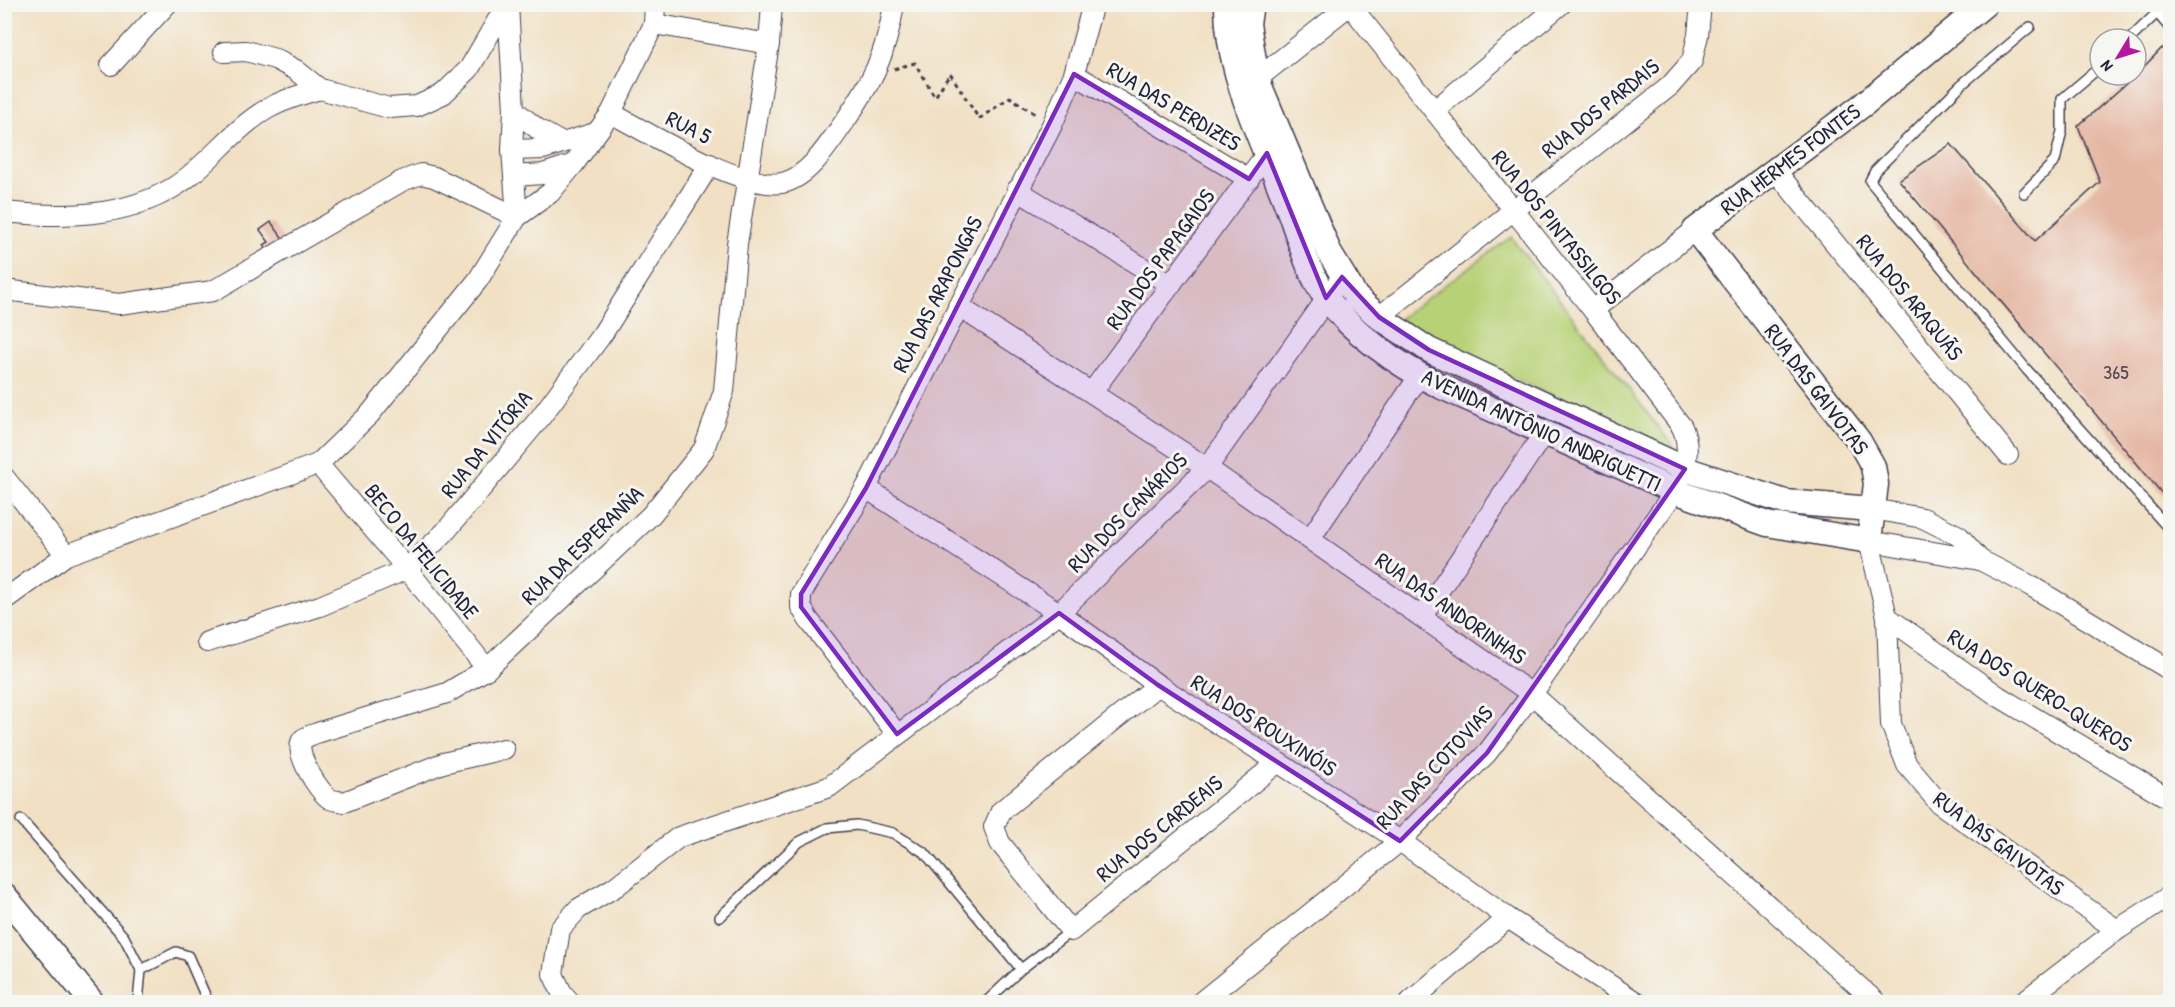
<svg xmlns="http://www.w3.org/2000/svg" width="2175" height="1007" viewBox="0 0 2175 1007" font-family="'Patrick Hand',sans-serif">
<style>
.green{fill:#b7d176;stroke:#6c7a58;stroke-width:1.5}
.building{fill:#e5b6a2}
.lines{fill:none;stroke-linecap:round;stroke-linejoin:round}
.service-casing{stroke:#413e4f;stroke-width:12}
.minor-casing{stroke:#413e4f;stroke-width:22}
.tertiary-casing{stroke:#413e4f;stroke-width:27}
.path{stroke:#413e4f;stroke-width:3;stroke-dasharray:4.5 4.5;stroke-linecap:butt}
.service{stroke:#fff;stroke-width:9}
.minor{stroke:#fff;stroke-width:20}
.tertiary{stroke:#fff;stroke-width:24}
.marked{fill:#7b2cbf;fill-opacity:0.2;stroke:#7b2cbf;stroke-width:4.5;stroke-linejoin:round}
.labels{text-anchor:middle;stroke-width:6;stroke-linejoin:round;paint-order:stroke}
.number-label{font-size:20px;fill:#534755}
.street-label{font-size:22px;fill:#22223b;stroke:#f6f6f2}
</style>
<rect width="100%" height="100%" fill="#f6f6f2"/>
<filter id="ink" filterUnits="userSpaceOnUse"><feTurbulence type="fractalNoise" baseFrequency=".0167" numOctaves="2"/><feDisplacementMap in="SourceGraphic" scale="12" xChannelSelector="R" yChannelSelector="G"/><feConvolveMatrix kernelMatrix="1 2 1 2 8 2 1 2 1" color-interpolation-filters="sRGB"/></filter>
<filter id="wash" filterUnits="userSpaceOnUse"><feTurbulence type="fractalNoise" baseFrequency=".008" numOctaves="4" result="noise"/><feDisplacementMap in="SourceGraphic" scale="24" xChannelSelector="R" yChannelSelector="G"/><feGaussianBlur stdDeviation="1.35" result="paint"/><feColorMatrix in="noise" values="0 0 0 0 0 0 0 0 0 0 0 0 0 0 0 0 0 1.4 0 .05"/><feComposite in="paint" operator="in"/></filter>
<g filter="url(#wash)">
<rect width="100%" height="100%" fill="#f1e0c3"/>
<!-- green -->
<path class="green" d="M1511,237L1676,450L1420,336L1400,318Z"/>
<g id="blocks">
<!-- building -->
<g class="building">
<path d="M2162,48L2170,58V503L1899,180L1951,144L2035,241L2100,182L2078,126L2136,75Z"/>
<path d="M271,222L287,244L272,256L264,245L269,242L260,230Z"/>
</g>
</g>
</g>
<g filter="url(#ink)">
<use href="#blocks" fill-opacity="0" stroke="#413e4f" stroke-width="1.5"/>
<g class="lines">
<defs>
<g id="service">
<path d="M2158,14L2170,28"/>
<path d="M2030,27L1961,85L1875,171L1870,181L2027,370L2170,530"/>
<path d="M2130,39L2166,4"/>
<path d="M2024,193L2055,161L2062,131V99L2100,67"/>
<path d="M21,820L124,937L141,970"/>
<path d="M720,917L799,842L827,828L857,825L893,833L925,853L1021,969"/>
<path d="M138,1002L141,970L176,952L188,956L208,1002"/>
<path d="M986,1002L1021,969L1071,931"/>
</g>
<g id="minor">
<path d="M508,4L514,110L512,150L517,217"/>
<path d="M654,24L769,44"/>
<path d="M224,52L246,51L275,59L296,70L320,89L389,108L417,106L443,94L469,69L507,4"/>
<path d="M111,65L167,4"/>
<path d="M1074,74L1249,179"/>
<path d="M1257,79L1351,4"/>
<path d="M514,110L539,130L562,143"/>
<path d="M1434,111L1561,4"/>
<path d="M611,113C648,133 742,190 782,183C808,178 829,144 843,124C872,82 886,56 894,4"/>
<path d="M512,150L543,149L595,133"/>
<path d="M1775,170L2008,455"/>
<path d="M514,176L543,174L574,164L611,113L654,24L655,4"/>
<path d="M1017,190L1171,285"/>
<path d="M4,212C61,218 124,218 174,187C208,166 233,128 269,108C285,99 303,94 320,89"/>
<path d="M4,290L119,304L213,291L402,181L421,174L434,177L517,217"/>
<path d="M958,306L1207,468L1532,694L1876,1002"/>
<path d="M1593,310L1695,230"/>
<path d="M1379,317L1670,86L1692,61L1698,35L1701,4"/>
<path d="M1092,392L1267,153"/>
<path d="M318,464L407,569L487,669"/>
<path d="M4,477L66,555"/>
<path d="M866,488L1059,613L1158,685L1400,841L1508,918L1636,1002"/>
<path d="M1872,509L1923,518L1959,536L1980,560"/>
<path d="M1310,539L1420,375"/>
<path d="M4,600L66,555L318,464L370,414L478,280L517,217L550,193L574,164"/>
<path d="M1422,616L1544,433"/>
<path d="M1887,617L1998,696L2170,799"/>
<path d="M207,642L320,606L407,569L445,532L540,418L603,333L710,164"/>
<path d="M1158,685L1001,811L994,827L1000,843L1071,931L1277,763"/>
<path d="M897,734L808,619L801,607V594L866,488L1052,125L1074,74L1093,4"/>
<path d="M504,749L443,763L344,802C340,801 334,801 330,799C319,793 292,750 303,739C307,736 315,734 320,732L447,693L487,669L651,515L704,449L724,391L737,244L769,44L772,4"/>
<path d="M2117,930L1939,803L1907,765L1891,724L1887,617L1869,541L1980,560L2031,586L2170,670"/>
<path d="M570,1002L562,993L553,974L560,929L578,909L615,887L679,837L829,787L1059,613L1207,468L1342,277"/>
<path d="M1201,1002L1400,841L1487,753L1532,694L1675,491C1685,469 1692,450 1682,427L1593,310L1350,5"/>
<path d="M1410,1002L1508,918"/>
<path d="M2023,1002L2117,930L2170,896"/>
</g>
<g id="tertiary">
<path d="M1227,4C1227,76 1263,142 1288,208C1299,237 1308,274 1327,299C1357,337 1400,366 1442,387L1675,491L1767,524L1869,541L1876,484L1873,466L1859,441L1695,230L1864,104L1985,4"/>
<path d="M1251,4L1248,24L1257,79L1330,254L1356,297L1379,317L1429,350L1685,469L1785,502L1872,509"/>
<path d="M4,895L92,1002"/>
</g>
</defs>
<!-- service casing -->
<use href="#service" class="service-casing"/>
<!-- minor casing -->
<use href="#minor" class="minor-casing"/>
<!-- tertiary casing -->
<use href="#tertiary" class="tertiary-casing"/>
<!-- path -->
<path class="path" d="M894,69L915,63L935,97L950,73L979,119L1010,97L1038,116"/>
<!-- service -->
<use href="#service" class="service"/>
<!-- minor -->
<use href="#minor" class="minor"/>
<!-- tertiary -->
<use href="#tertiary" class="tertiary"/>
</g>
</g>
<!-- marked area -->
<path class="marked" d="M1074,74L1249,179L1267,153L1326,298L1342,277L1379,317L1429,350L1685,469L1487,753L1400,841L1158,685L1059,613L897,734L801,607V594L866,488Z"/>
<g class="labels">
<!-- number labels -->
<g class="number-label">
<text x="2116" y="379">365</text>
</g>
<!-- street labels -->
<g class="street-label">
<text transform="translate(1174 106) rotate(31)" y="8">RUA DAS PERDIZES</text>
<text transform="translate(1600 108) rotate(-39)" y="8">RUA DOS PARDAIS</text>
<text transform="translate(689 127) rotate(27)" y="8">RUA 5</text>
<text transform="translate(1790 159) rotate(-37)" y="8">RUA HERMES FONTES</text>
<text transform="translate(1557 227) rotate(51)" y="8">RUA DOS PINTASSILGOS</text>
<text transform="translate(1160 259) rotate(-54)" y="8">RUA DOS PAPAGAIOS</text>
<text transform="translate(937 294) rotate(-63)" y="8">RUA DAS ARAPONGAS</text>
<text transform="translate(1910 297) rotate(51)" y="8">RUA DOS ARAQUÃS</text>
<text transform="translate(1817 389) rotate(53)" y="8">RUA DAS GAIVOTAS</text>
<text transform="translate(1542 430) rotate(25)" y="8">AVENIDA ANTÔNIO ANDRIGUETTI</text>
<text transform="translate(486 444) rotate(-51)" y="8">RUA DA VITÓRIA</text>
<text transform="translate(1127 512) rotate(-45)" y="8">RUA DOS CANÁRIOS</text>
<text transform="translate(582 545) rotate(-44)" y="8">RUA DA ESPERANÑA</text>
<text transform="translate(422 551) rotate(51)" y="8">BECO DA FELICIDADE</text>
<text transform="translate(1451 608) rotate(35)" y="8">RUA DAS ANDORINHAS</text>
<text transform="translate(2040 690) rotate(32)" y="8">RUA DOS QUERO-QUEROS</text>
<text transform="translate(1264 725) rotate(33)" y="8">RUA DOS ROUXINÓIS</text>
<text transform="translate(1434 767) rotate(-47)" y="8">RUA DAS COTOVIAS</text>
<text transform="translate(1159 828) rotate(-39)" y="8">RUA DOS CARDEAIS</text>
<text transform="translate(1999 843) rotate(37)" y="8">RUA DAS GAIVOTAS</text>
</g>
</g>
<!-- margin -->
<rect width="2175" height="1007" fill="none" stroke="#f6f6f2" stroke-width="24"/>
<!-- north arrow -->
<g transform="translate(2118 57) rotate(232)"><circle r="28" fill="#f6f6f2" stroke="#a1a1a9" stroke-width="1.5"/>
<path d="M0-4.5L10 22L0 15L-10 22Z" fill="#b5179e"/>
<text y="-9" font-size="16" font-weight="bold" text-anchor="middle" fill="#22223b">N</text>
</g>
</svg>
